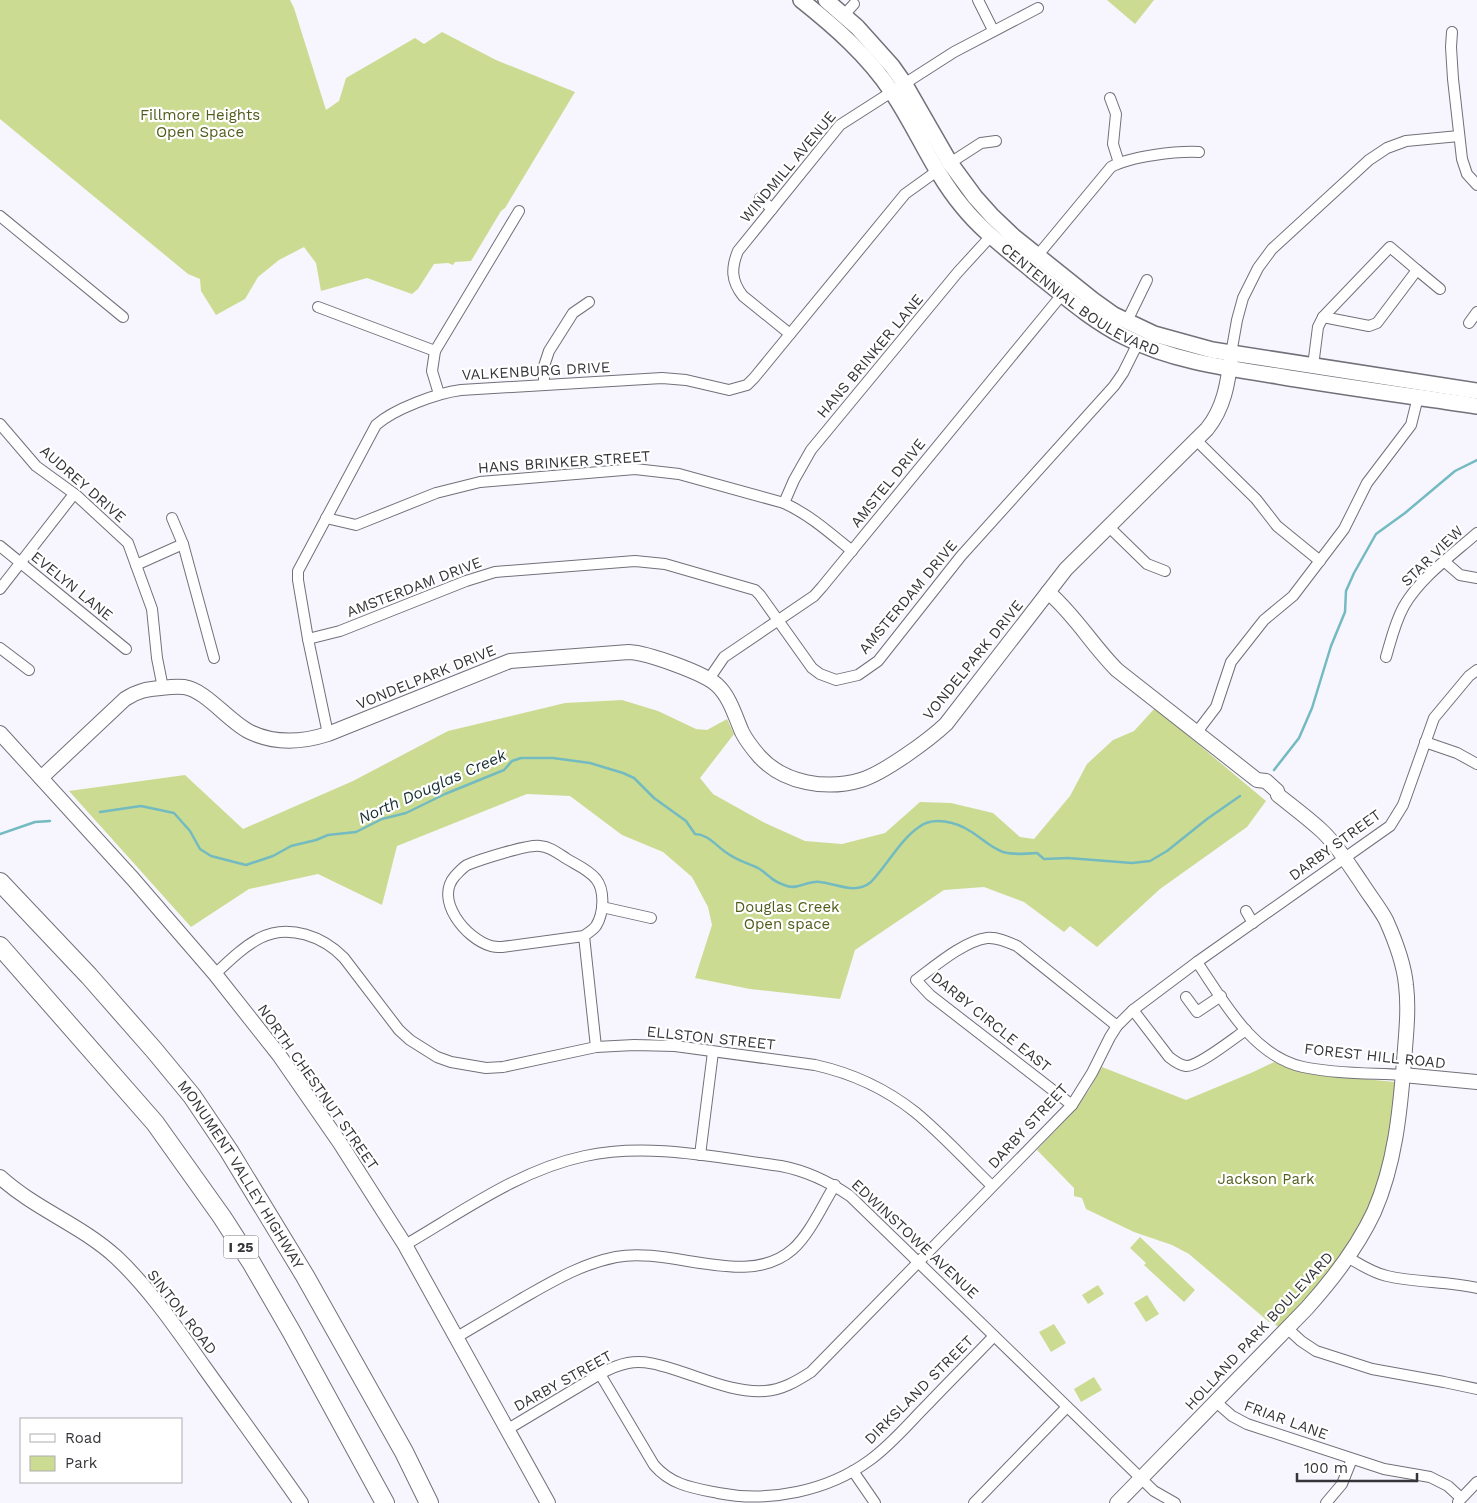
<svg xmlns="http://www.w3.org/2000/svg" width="1477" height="1503" viewBox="0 0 1477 1503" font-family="'Work Sans',sans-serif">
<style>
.green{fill:#cbdc92}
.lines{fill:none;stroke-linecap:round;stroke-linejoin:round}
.stream{stroke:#73bac1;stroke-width:2.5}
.street-casing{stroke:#727079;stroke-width:12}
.secondary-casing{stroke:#727079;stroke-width:16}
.primary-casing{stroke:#727079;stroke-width:18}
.highway-casing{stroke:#727079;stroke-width:20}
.street{stroke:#fff;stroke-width:10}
.secondary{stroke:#fff;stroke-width:14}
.primary{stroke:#fff;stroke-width:15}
.highway{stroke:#fff;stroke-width:18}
.labels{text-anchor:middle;stroke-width:4.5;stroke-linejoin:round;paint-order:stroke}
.shield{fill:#fff;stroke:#727174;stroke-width:1}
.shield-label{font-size:14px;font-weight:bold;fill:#353438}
.park-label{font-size:15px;fill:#515d1b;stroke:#fff}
.street-label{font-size:15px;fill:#353438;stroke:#fff}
.water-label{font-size:16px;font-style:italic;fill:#162e30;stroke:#fff}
</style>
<rect width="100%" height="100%" fill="#f7f5fe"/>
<!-- green -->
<g class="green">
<path d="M0,0H290L294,8L326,110L339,101L346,78L415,38L424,44L442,32L496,60L575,92L505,208L501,211L471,261L455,262L453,265L448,263L434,264L418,289L412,294L367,278L321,291L316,263L304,247L279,260L258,277L245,299L216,315L201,291L200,279L188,274L0,119Z"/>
<path d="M1107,0H1154L1135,24Z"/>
<path d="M622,700L658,711L696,729L707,730L727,719L734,734L700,778L713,794L765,823L805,841L842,844L885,833L920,802L951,803L993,813L1020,837L1034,839L1070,796L1087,764L1113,740L1134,731L1155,708L1266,801L1247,827L1160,889L1097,947L1070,926L1064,932L1024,902L984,887L944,890L855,950L840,999L750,989L695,978L712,925L708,907L692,877L663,852L622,835L570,796L527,794L397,846L382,905L318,874L249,889L191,927L69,791L185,775L243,829L353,781L448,731L565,703Z"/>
<path d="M1274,1062L1304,1073L1395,1082C1394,1100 1393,1118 1390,1135C1383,1183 1360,1232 1330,1270C1315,1291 1296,1308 1278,1327L1273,1322H1269L1189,1254L1172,1245L1134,1232L1086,1209L1082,1198L1074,1196V1188L1037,1150L1073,1112L1089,1090L1102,1067L1186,1100L1251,1073Z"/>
<path d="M1140,1237L1195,1290L1184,1302L1144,1265L1146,1263L1130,1248Z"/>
<path d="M1098,1285L1104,1294L1088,1304L1082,1295Z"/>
<path d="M1147,1295L1159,1314L1146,1322L1134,1303Z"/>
<path d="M1054,1324L1066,1343L1051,1352L1039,1332Z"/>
<path d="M1094,1377L1102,1390L1081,1402L1074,1389Z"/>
</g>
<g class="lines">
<!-- stream -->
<g class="stream">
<path d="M1274,770L1299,738L1312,708L1331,646L1345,612L1346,591L1354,573L1376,534L1405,513L1455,471L1477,460"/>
<path d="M100,812L141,806L174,813L190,831L200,849L211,856L246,865L273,856L291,846L316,840L328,835L356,832L382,819L406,813L445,794L504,770L512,761L521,758H553L590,763L623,773L634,778L654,798L686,821L695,834C708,834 716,846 727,853C736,860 747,863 758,868C762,870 766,874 770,877C774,881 781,884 787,886C798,890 808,880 820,882C838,884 855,895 871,882C887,865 901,839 919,827C933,816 956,822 970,831C982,838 989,847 1003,852C1014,855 1025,854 1037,853L1044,859L1068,858L1132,863L1150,861L1167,851L1207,819L1240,796"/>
<path d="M0,834L35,822L50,821"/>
</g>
<defs>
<g id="street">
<path d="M978,0L993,30"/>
<path d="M844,15L854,4"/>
<path d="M1452,32L1451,47L1453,79L1462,159L1467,174L1477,185"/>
<path d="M1110,98L1116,114L1113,144L1119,163"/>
<path d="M950,163L981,143L996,141"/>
<path d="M760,198L772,209"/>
<path d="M0,216L123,317"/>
<path d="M1390,247L1417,270L1377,323L1369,326L1323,317Z"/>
<path d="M1038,255L1111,167C1131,156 1177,151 1199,152"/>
<path d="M1417,270L1440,289"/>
<path d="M318,307L435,351"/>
<path d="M1127,321L1147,280"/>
<path d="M1469,323L1477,312"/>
<path d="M790,334L743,296C731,281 731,268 738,251L840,125L954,52L1038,8"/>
<path d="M1231,354L1237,320L1243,298L1258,268L1272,249L1369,160L1387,148L1406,141L1459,136"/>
<path d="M1313,366L1318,327L1323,317"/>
<path d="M544,385V366L549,351L573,313L589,302"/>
<path d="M439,394L432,371L435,351L519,211"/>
<path d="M0,424L36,466L76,495L128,543L152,609L157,658L163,688"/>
<path d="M1196,440L1256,499L1277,526L1320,561"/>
<path d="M784,503L794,480L811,450L958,272L991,236"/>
<path d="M172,518L183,544L214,658"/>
<path d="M326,518L356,525L436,493L480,482L635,469L679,474L784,503C810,515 830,533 852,551"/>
<path d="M1108,526L1147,564L1165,571"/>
<path d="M0,546L126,649"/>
<path d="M1445,562L1460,575L1477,578"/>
<path d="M136,565L183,544"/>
<path d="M0,589L74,494"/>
<path d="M308,639L340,631L466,581L495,572L635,561L665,564L755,590L760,595L812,668L820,674L836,680L858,675L878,661L961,556L1114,386L1123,373L1138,343"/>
<path d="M0,648L29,670"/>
<path d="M1386,657C1391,640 1395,622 1404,606C1421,577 1452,555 1477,533"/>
<path d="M709,679L724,657L814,596L822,587L1065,291"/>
<path d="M1197,732L1216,707L1231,662L1264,620L1293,596L1344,529L1367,483L1411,425L1418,397"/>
<path d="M328,734L308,639L298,580V571L376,425C394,409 437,393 461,390L662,378L686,380L729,390L747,385L754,378L905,194L937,171"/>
<path d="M1425,742L1457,753L1477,764"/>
<path d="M602,907L651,918"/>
<path d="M1246,911L1253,923"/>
<path d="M584,936L502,947C499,947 494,947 491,946C466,939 434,900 455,876C459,872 462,868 467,865C479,860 528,844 540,846C551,847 559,854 567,859C577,865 589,870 596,879C605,890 604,913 596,926C593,930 588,933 584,936L596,1047"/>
<path d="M1197,962C1224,1002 1253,1056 1303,1067C1336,1074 1370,1073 1403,1075"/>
<path d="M215,974C229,961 243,947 260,938C289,923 324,937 344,958L399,1030L410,1040L437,1057L451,1062L486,1068L503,1067L596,1047L634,1045L675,1046L815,1065C851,1073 886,1089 915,1112C942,1134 967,1162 992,1186"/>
<path d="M1186,997L1197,1012L1221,996"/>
<path d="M1133,1010L1169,1057C1174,1061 1179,1065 1186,1066C1198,1067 1234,1038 1246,1030"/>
<path d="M1072,1105L930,995L916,980C935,966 964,941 987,938C997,937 1008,942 1017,946L1117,1026"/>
<path d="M700,1155L713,1052"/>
<path d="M405,1245C462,1212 519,1170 585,1156C648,1142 719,1158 781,1166C807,1171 828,1181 850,1196L1154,1491L1175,1503"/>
<path d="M1349,1258C1361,1265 1373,1273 1387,1276C1417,1283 1448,1281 1477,1288"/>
<path d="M1287,1328L1301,1341L1316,1351L1372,1369L1444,1382L1477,1389"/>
<path d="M457,1337C479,1324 501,1311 523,1298C553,1281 581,1264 616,1257C672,1246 747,1290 793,1249C810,1234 823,1204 835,1185"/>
<path d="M600,1374L654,1465C671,1485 693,1488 718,1493C769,1503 828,1491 870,1460C892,1444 909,1423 928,1404C950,1381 972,1359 994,1336"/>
<path d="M1216,1402L1232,1416L1247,1424L1384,1469L1430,1477L1448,1486L1461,1498"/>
<path d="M508,1429L600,1374C609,1369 617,1365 628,1363C645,1360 660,1365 676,1370C705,1379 735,1393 765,1391C782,1390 797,1381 811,1372L1072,1105L1092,1073L1110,1037L1117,1026L1133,1010L1197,962L1390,826L1403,805L1434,718L1469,676L1477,670"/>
<path d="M853,1471L875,1503"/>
<path d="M1458,1502L1477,1482"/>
<path d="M974,1503L1067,1407"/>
<path d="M1326,1503L1342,1484L1352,1459"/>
</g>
<g id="secondary">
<path d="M1048,592C1075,615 1092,645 1117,670L1257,780L1266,781L1277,791L1278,795C1293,807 1308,818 1322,831C1338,846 1349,865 1361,882C1369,895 1379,907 1386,920C1395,940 1404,964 1406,985C1409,1010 1406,1035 1404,1061C1400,1112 1395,1164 1374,1212C1357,1248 1334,1278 1307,1308L1117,1503"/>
<path d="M0,733L133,879L215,974L279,1055L340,1143L405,1245L548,1503"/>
<path d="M41,778L125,699C137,691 147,689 161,688C169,687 176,686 184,687C206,690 229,722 250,732C275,744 303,742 328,734L510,661L629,652C648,653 704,673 717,685C730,697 735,716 742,732C746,740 753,749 759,756C784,784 827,790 861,780C884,773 929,740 946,724L1066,569L1207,429C1224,408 1228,383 1231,357"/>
<path d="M1403,1075L1477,1082"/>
<path d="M0,1177C35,1209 81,1225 116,1257C150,1289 177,1329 204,1367C236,1412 269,1457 301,1503"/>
</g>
<g id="primary">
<path id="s1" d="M801,0C835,27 868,56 892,92C917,129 933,171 962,206C982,231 1008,250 1033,271C1062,294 1091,320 1125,337C1172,361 1226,368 1278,376C1344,387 1411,396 1477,406"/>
<path d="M826,0L857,27L892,66L904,83L950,163L975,197L992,216L1013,236L1093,300L1114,315L1154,334L1212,350L1477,391"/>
</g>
<g id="highway">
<path id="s2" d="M0,882L89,976L154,1050L192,1096L229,1151L305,1276L404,1452L429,1503"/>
<path d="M0,946L155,1123L222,1217L251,1262L291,1331L385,1503"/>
</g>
</defs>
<!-- street casing -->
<use href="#street" class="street-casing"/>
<!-- secondary casing -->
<use href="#secondary" class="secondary-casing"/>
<!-- primary casing -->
<use href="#primary" class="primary-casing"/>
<!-- highway casing -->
<use href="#highway" class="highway-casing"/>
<!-- street -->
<use href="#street" class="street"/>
<!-- secondary -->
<use href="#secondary" class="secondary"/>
<!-- primary -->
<use href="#primary" class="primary"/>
<!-- highway -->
<use href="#highway" class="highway"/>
</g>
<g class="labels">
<!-- shield labels -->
<rect class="shield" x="223.5" y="1235.5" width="35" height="23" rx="4"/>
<g class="shield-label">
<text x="241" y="1252">I 25</text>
</g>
<!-- park labels -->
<g class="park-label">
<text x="200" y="120">Fillmore Heights<tspan x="200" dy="17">Open Space</tspan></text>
<text x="787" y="912">Douglas Creek<tspan x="787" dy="17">Open space</tspan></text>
<text x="1266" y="1184">Jackson Park</text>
</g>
<!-- street labels -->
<g class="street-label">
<text transform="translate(788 167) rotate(-50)" y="5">WINDMILL AVENUE</text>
<text dy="5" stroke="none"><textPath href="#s1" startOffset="416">CENTENNIAL BOULEVARD</textPath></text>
<text transform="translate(870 356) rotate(-50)" y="5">HANS BRINKER LANE</text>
<text transform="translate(536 371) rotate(-3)" y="5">VALKENBURG DRIVE</text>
<text transform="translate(564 462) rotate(-4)" y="5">HANS BRINKER STREET</text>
<text transform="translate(888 483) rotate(-51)" y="5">AMSTEL DRIVE</text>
<text transform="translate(83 484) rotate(41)" y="5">AUDREY DRIVE</text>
<text transform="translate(1432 556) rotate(-44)" y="5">STAR VIEW</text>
<text transform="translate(72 586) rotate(39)" y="5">EVELYN LANE</text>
<text transform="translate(414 587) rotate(-21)" y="5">AMSTERDAM DRIVE</text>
<text transform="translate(908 597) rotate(-50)" y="5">AMSTERDAM DRIVE</text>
<text transform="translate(973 660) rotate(-51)" y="5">VONDELPARK DRIVE</text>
<text transform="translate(426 677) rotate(-22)" y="5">VONDELPARK DRIVE</text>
<text transform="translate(1335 845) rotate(-36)" y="5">DARBY STREET</text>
<text transform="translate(991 1022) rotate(39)" y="5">DARBY CIRCLE EAST</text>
<text transform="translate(711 1038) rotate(6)" y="5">ELLSTON STREET</text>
<text transform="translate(1375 1056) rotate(6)" y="5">FOREST HILL ROAD</text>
<text transform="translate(318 1087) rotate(55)" y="5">NORTH CHESTNUT STREET</text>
<text transform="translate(1028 1126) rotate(-47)" y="5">DARBY STREET</text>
<text dy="5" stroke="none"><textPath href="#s2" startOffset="380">MONUMENT VALLEY HIGHWAY</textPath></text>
<text transform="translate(915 1239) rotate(43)" y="5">EDWINSTOWE AVENUE</text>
<text transform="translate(182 1312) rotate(52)" y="5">SINTON ROAD</text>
<text transform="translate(1259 1331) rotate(-47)" y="5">HOLLAND PARK BOULEVARD</text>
<text transform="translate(563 1381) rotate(-29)" y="5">DARBY STREET</text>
<text transform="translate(919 1390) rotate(-45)" y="5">DIRKSLAND STREET</text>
<text transform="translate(1286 1420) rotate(20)" y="5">FRIAR LANE</text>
</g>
<!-- water labels -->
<g class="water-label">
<text transform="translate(432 786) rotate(-24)" y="6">North Douglas Creek</text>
</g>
</g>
<!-- legend -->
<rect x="20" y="1418" width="162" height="65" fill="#ffffff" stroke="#aeaeaf"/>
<rect x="30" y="1434" width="25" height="8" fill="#ffffff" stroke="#aeaeaf"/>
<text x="65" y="1443" font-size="15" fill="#353438">Road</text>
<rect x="30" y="1456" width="25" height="15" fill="#cbdc92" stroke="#aeaeaf"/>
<text x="65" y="1468" font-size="15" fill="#353438">Park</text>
<!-- scale -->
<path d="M1297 1473v8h120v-8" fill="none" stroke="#353438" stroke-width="2.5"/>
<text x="1304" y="1473" font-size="15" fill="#353438" stroke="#ffffff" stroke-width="4" paint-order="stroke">100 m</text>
</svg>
